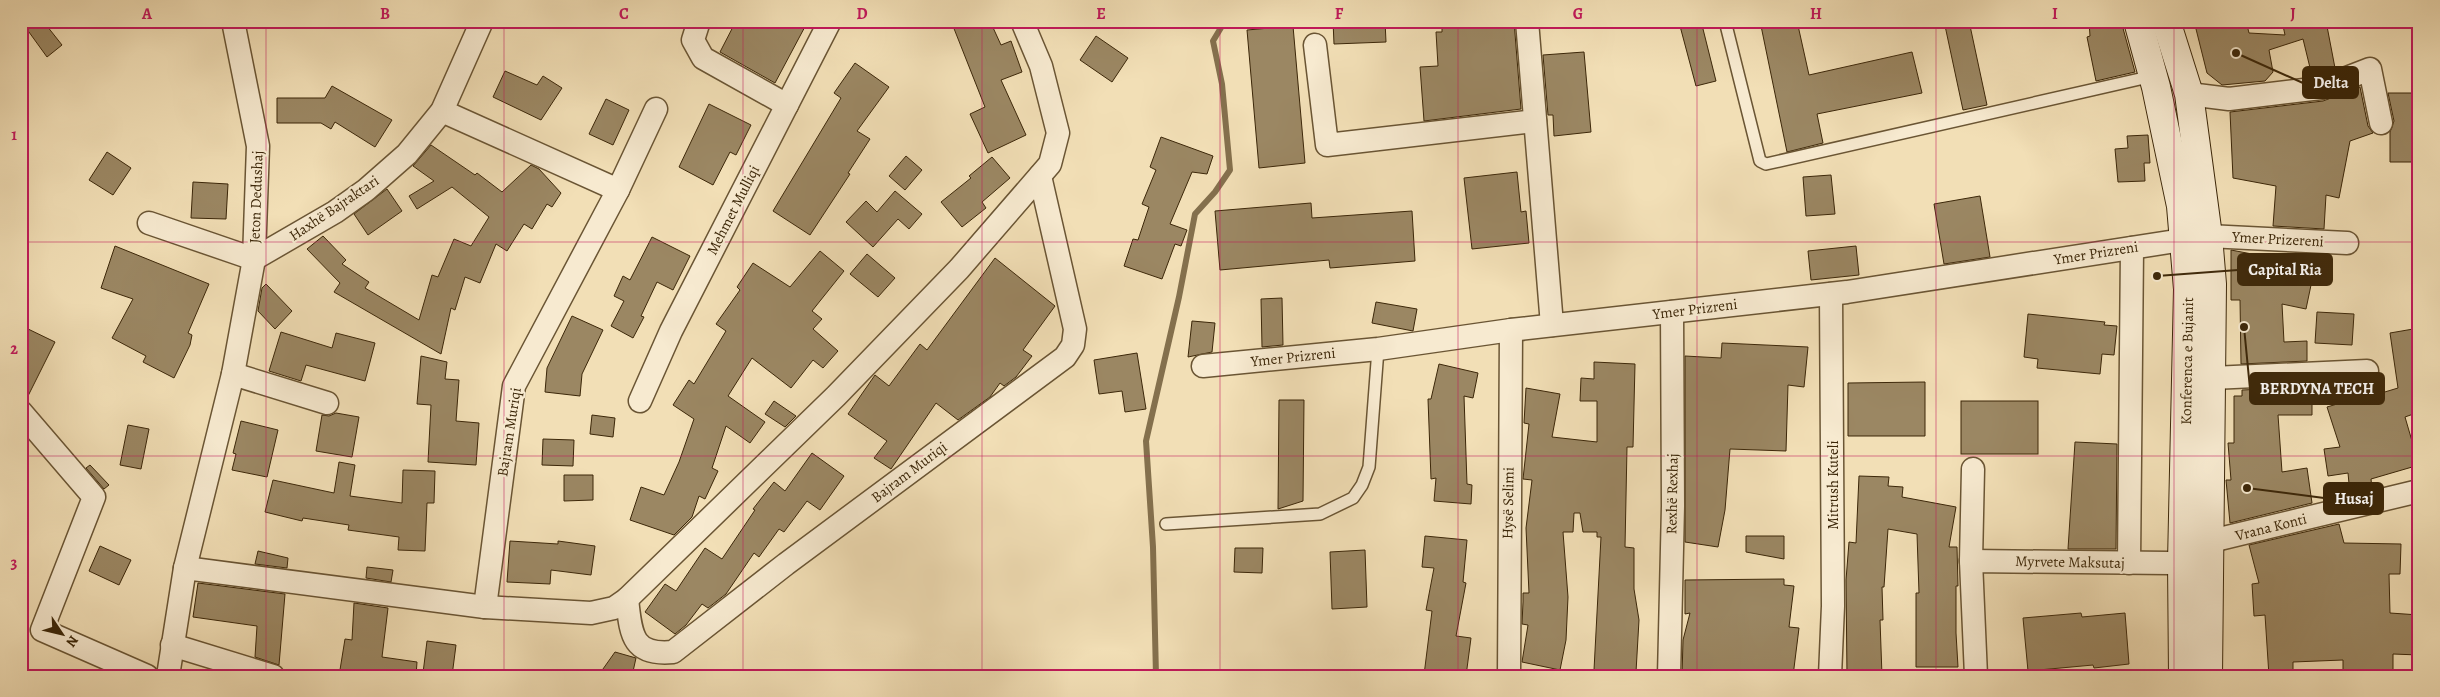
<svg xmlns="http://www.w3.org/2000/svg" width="2440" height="697" viewBox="0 0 2440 697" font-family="Alegreya,serif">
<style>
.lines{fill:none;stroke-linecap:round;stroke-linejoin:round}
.stream{stroke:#84704d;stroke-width:6}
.building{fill:#9b8763;stroke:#3c2709}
.lane-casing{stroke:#6a5534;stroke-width:14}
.street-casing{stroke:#6a5534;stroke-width:25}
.secondary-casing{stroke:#3c2709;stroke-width:30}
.lane{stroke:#f7ead0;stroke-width:11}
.street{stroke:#f7ead0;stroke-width:22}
.secondary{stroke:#f7ead0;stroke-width:28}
.grid{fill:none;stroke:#c2185b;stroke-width:1;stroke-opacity:0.55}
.labels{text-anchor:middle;stroke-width:4.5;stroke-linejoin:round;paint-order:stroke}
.street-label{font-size:15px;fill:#3c2709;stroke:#f7ead0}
.leader{fill:none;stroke:#3c2709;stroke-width:2}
.callout-dot{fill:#3c2709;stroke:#f7ead0;stroke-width:2}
.callout{fill:#3c2709;stroke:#3c2709;stroke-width:2}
.callout-label{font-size:16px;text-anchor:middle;font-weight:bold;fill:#fff}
.neatline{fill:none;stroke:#c2185b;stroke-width:2}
.grid-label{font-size:16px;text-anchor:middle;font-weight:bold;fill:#c2185b}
</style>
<rect width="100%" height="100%" fill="#f2dfb6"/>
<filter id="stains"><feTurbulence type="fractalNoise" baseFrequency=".004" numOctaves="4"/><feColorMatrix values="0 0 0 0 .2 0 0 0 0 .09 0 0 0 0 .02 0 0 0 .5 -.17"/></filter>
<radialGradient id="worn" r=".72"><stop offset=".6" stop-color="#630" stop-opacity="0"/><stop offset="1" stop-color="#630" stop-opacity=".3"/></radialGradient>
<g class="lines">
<!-- stream -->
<path class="stream" d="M1156,676L1153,547L1146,441L1179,297L1195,214L1215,192L1230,170L1222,84L1213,41L1225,21"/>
</g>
<!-- building -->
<g class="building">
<path d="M21,21H43L62,45L47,57Z"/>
<path d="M736,21H808L775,83L720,52Z"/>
<path d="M951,21H990L1001,45L1011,41L1022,72L1001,80L1026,135L988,153L970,114L985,107Z"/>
<path d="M1333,21H1385L1386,42L1334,44Z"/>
<path d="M1442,21H1514L1521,109L1424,121L1420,67L1438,66L1436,32H1442Z"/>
<path d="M1701,21L1716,81L1696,86L1680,26Z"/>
<path d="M1760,21H1797L1809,75L1912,52L1922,93L1817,114L1823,143L1787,152Z"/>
<path d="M1944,21H1969L1987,105L1963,110Z"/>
<path d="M2089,21H2121L2135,72L2096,81L2087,37L2090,36Z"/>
<path d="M2194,21H2246L2249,33L2285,35L2282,21H2326L2335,68L2312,76L2303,39L2269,50L2273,72L2265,81L2222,85L2207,73Z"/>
<path d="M1293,26L1305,163L1259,168L1247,30Z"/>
<path d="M1096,36L1128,58L1112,82L1080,60Z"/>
<path d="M1584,52L1591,132L1554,136L1553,115H1548L1543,55Z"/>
<path d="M855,63L889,87L857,131L870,139L848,173L850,174L810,235L773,211L841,98L834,93Z"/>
<path d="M505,71L537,85L543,76L562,88L541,120L493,97Z"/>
<path d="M332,86L392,120L375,147L335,122L331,129L321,123H277V98H325Z"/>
<path d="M2360,87L2368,126L2373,133L2350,141L2339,198L2326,195L2324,229L2273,226L2276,186L2233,178L2230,112L2323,101Z"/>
<path d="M2388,93H2419V162H2390V132L2394,121Z"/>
<path d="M606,99L629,110L613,145L589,134Z"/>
<path d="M709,104L751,125L736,155L730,152L713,185L679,167Z"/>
<path d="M2148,135L2150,163H2144L2145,181L2118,182L2115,149L2128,148L2127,136Z"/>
<path d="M1161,137L1213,156L1207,174L1192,172L1170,224L1187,230L1181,246L1175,244L1162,279L1124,266L1133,239L1138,240L1149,207L1142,204L1156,170L1150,167Z"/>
<path d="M431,145L475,175L477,173L502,192L531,165L539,169L561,193L552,207L547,204L532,229L524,224L507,251L496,244L480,283L465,277L455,310L451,308L441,354L334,292L340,283L307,249L323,236L346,260L342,264L369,282L365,288L419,320L432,275L438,277L454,239L471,246L489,217L452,187L417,209L409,196L434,181L413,166Z"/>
<path d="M107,152L131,168L113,195L89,180Z"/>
<path d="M906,156L922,170L905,190L889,176Z"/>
<path d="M992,157L1010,178L982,202L986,208L962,227L941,202L971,178L969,176Z"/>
<path d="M1517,172L1521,212L1526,211L1529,243L1472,249L1464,178Z"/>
<path d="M1831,175L1835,214L1806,216L1803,177Z"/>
<path d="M193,182L228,184L226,219L191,218Z"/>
<path d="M387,189L402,211L368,235L354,214Z"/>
<path d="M895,191L922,214L909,229L898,219L873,247L846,222L866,201L877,212Z"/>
<path d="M1980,196L1990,257L1944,264L1934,204Z"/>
<path d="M1311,203L1312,218L1412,211L1415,261L1330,268L1329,260L1220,270L1215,211Z"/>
<path d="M652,237L690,256L673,290L657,282L641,316L644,317L633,338L611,326L624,301L614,296L623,276L630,280Z"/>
<path d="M115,246L209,284L188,333L192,335L190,345L174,378L143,362L146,356L112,338L133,299L101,288Z"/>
<path d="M1856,246L1859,275L1811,280L1808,251Z"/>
<path d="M2231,250L2315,266L2306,309L2282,304L2284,342L2307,341V361L2241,364L2240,300H2231Z"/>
<path d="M820,251L844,271L812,311L822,319L813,329L838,351L823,368L813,360L791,388L752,358L728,396L765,422L750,443L726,426L712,468L718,471L705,499L699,496L692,517L674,535L630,520L641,487L664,495L679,462L694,419L673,405L689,380L694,384L726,331L716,324L740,290L737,287L753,263L790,287Z"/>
<path d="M867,254L895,278L878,297L850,274Z"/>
<path d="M995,258L1055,306L1023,350L1032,356L1016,377L1004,386L1000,383L990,397L958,420L936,403L891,469L874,458L887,441L848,414L875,375L889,386L920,344L927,350Z"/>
<path d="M266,284L292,311L275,329L258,311L262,288Z"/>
<path d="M1282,298L1283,345L1262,347L1261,299Z"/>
<path d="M1376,302L1417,309L1413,331L1372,323Z"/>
<path d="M2317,312L2354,314L2352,345L2315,343Z"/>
<path d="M2028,314L2105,322L2104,325L2117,326L2114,355L2102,354L2100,374L2037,368L2038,359L2024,357Z"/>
<path d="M572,316L603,330L582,374L580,396L545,392L547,368Z"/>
<path d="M1192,321L1215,323L1212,352L1188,357Z"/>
<path d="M26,328L55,342L26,400L21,399V338Z"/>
<path d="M2419,328V412L2405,417L2419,465L2371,479L2372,489L2350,494L2348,473L2328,476L2324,449L2340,447L2327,407L2354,399L2355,401L2398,388L2390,333Z"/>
<path d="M281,332L332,348L336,333L375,343L365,381L306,365L301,381L269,371Z"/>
<path d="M1722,343L1808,347L1804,387L1788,385L1786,451L1730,449L1725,510L1718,547L1685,542V356L1721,358Z"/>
<path d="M1137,353L1146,409L1125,412L1122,391L1099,394L1094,360Z"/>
<path d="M421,356L447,362L445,379L459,380L456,421L479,423L476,465L428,462L431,405L417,404Z"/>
<path d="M1594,362L1635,364L1633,447H1627L1625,547L1634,548V589L1639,620L1636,672L1594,670L1601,537H1597V532H1583L1580,513H1574L1573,532H1563L1568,597L1566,640L1560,670L1522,662L1528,625L1522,624L1523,602V593H1529L1526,528L1532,480L1523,479L1529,424L1524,423L1526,388L1560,394L1552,437L1597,442V401H1580L1581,378L1594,379Z"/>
<path d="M1439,364L1478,373L1473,398L1464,396L1467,484L1472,485L1471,504L1434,501L1436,478L1431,479L1428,399H1431Z"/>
<path d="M1925,382V436H1848V383Z"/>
<path d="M2312,387V415H2278L2282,472L2307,468L2312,503L2230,523L2226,480H2231L2228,443H2234V396H2242V390Z"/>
<path d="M1279,400H1304L1303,501L1278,509Z"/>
<path d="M774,401L796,416L785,427L765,414Z"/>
<rect x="1961" y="401" width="77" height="53"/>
<path d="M336,413L359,417L352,457L316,451L322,415L329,416Z"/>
<path d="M592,415L615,418L613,437L590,434Z"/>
<path d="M241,421L278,430L267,477L232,470L236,454L233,453Z"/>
<path d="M128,425L149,429L141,469L120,465Z"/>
<path d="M543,439L574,440L573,466L542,465Z"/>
<path d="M2075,442L2117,444L2116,549H2068Z"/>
<path d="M812,453L844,476L820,510L807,501L784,532L779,529L759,557L754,553L726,594L708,608L702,604L686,625L675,634L645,612L665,584L676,591L705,548L722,559L755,510L753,509L774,482L785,491Z"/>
<path d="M339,462L355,465L350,496L402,503L403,470L435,471L434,503H427L425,551L398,550L399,537L348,530L349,525L303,518L302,521L265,512L273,480L334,493Z"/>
<path d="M90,465L109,485L104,489L86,468Z"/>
<path d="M564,475H593V500L564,501Z"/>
<path d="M1859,476L1889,477L1888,486L1903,487L1902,497L1956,507L1949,547H1957L1958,586H1956V633L1958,667H1916V593H1919L1917,534L1888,529L1884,587H1882L1883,620H1880L1882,676H1847L1846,580L1849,542L1856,543Z"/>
<path d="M2339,524L2344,543L2401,544L2400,574H2389L2390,613L2419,615V655L2393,654V675L2343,674V660L2293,662V676H2269L2265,615L2254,616L2252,584L2259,583L2249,545Z"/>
<path d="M1425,536L1467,540L1463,582L1466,583L1456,636L1471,638L1466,676L1424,675L1432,611L1426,610L1434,568L1422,567Z"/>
<path d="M1746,536H1784V559L1746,552Z"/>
<path d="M510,541L558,544V541L595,546L591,575L551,570L550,584L507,582Z"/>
<path d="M100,546L131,560L119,585L89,571Z"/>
<path d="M1235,548H1263L1262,573L1234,572Z"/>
<path d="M1365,550L1367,607L1332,609L1330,552Z"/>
<path d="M258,551L288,558L287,568L255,564Z"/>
<path d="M367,567L393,570L391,582L366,578Z"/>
<path d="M1784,579V585L1794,586L1789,627L1799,628L1793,676H1682L1683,640L1690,613L1685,614V580Z"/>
<path d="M198,583L285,594L279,665L255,657L257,626L193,617Z"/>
<path d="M354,603L388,608L382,657L417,662L416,676H339L345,639L352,640Z"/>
<path d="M2081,613L2082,617L2125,613L2129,664L2094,668L2093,665L2028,671L2023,618Z"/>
<path d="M427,641L456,645L452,676L423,673Z"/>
<path d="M615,652L636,658L632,676H598Z"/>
</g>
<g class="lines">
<defs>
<g id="lane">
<path d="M1725,21L1760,161L1766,164L2153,76"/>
<path d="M1166,524L1320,514L1353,498L1362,485L1369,467L1378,349"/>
</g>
<g id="street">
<path d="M699,21L693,40L703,58L787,105"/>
<path d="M1527,21L1552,325"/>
<path d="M1315,45L1327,145L1535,121"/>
<path d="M2189,94L2229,99L2321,88L2370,69L2381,123"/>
<path d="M442,111L618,190L656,109"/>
<path d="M149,223L254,259L335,212L366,190L407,154L442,111L482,21"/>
<path d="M1203,366L1378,349L1511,330L1847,292L2208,236L2347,243"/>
<path d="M233,374L327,403"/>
<path d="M2212,378L2367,371"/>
<path d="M640,401L671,331L830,21"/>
<path d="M21,412L94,497L42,630L147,676"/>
<path d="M2211,541L2419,491"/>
<path d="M1971,561L1973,469"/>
<path d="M2129,563L2132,248"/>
<path d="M185,568L485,607L591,613L614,608L627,599L836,396L959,269L1050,164L1058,133L1041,66L1022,21"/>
<path d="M627,599C631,633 631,656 673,652L786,564L1065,357L1073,345L1075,329L1040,176"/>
<path d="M485,607L514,386L618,190"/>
<path d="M172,645L273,676"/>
<path d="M168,676L185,568L233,374L254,259L258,146L233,21"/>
<path d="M1509,676L1511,330"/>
<path d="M1669,676L1673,506L1672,312"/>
<path d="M1830,676L1833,606L1831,294"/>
<path d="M1976,676L1971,561L2169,563L2198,561"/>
</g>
<g id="secondary">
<path d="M2138,21L2156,87L2181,206L2188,289L2182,562L2183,676"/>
<path d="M2166,21L2189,94L2208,236L2212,284L2208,676"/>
</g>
</defs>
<!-- lane casing -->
<use href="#lane" class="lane-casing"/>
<!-- street casing -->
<use href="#street" class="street-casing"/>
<!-- secondary casing -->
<use href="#secondary" class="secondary-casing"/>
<!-- lane -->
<use href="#lane" class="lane"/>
<!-- street -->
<use href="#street" class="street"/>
<!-- secondary -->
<use href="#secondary" class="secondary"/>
</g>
<!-- grid -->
<path class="grid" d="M266,21V676M504,21V676M743,21V676M982,21V676M1220,21V676M1458,21V676M1697,21V676M1936,21V676M2174,21V676M21,242H2419M21,456H2419"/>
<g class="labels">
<!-- street labels -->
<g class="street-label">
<text transform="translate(256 197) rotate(-88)" y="5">Jeton Dedushaj</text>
<text transform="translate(334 208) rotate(-34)" y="5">Haxhë Bajraktari</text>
<text transform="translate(733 210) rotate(-63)" y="5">Mehmet Mulliqi</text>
<text transform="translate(2278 239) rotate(3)" y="5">Ymer Prizereni</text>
<text transform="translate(2096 253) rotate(-9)" y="5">Ymer Prizreni</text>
<text transform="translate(1695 309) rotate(-7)" y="5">Ymer Prizreni</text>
<text transform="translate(1293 357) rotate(-6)" y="5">Ymer Prizreni</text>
<text transform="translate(2187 361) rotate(-89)" y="5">Konferenca e Bujanit</text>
<text transform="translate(509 432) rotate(-81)" y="5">Bajram Muriqi</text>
<text transform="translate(909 472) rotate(-37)" y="5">Bajram Muriqi</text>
<text transform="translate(1833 485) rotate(-90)" y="5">Mitrush Kuteli</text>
<text transform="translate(1672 494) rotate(-89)" y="5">Rexhë Rexhaj</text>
<text transform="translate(1508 503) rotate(-89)" y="5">Hysë Selimi</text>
<text transform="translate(2271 527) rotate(-14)" y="5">Vrana Konti</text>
<text transform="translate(2070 562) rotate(1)" y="5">Myrvete Maksutaj</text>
</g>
</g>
<!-- callouts -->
<path class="leader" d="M2236 53L2303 83M2157 276L2238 270M2244 327L2250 389M2247 488L2324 498"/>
<g class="callout-dot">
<circle cx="2236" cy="53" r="5"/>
<circle cx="2157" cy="276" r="5"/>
<circle cx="2244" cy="327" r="5"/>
<circle cx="2247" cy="488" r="5"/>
</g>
<g class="callout">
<rect x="2303" y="67" width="55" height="31" rx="5"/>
<rect x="2238" y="254" width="94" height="31" rx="5"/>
<rect x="2250" y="373" width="134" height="31" rx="5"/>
<rect x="2324" y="483" width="59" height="31" rx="5"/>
</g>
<g class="callout-label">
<text x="2331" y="88">Delta</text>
<text x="2285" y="275">Capital Ria</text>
<text x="2317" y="394">BERDYNA TECH</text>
<text x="2354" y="504">Husaj</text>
</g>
<!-- margin -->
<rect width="2440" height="697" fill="none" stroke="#f2dfb6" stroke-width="55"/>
<!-- north arrow -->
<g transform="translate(62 634) rotate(125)" stroke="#f7ead0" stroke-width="4" paint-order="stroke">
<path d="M0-4L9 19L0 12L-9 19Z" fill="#3c2709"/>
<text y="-8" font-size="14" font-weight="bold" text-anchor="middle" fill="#3c2709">N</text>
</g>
<rect x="28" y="28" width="2384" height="642" class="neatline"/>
<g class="grid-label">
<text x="147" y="19">A</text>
<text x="385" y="19">B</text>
<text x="624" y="19">C</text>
<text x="862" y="19">D</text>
<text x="1101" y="19">E</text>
<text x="1339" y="19">F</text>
<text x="1578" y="19">G</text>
<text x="1816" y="19">H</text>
<text x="2055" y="19">I</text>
<text x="2293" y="19">J</text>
<text x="14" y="140">1</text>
<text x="14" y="354">2</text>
<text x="14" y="568">3</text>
</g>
<rect width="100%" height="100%" filter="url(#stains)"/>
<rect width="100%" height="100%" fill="url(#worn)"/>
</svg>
